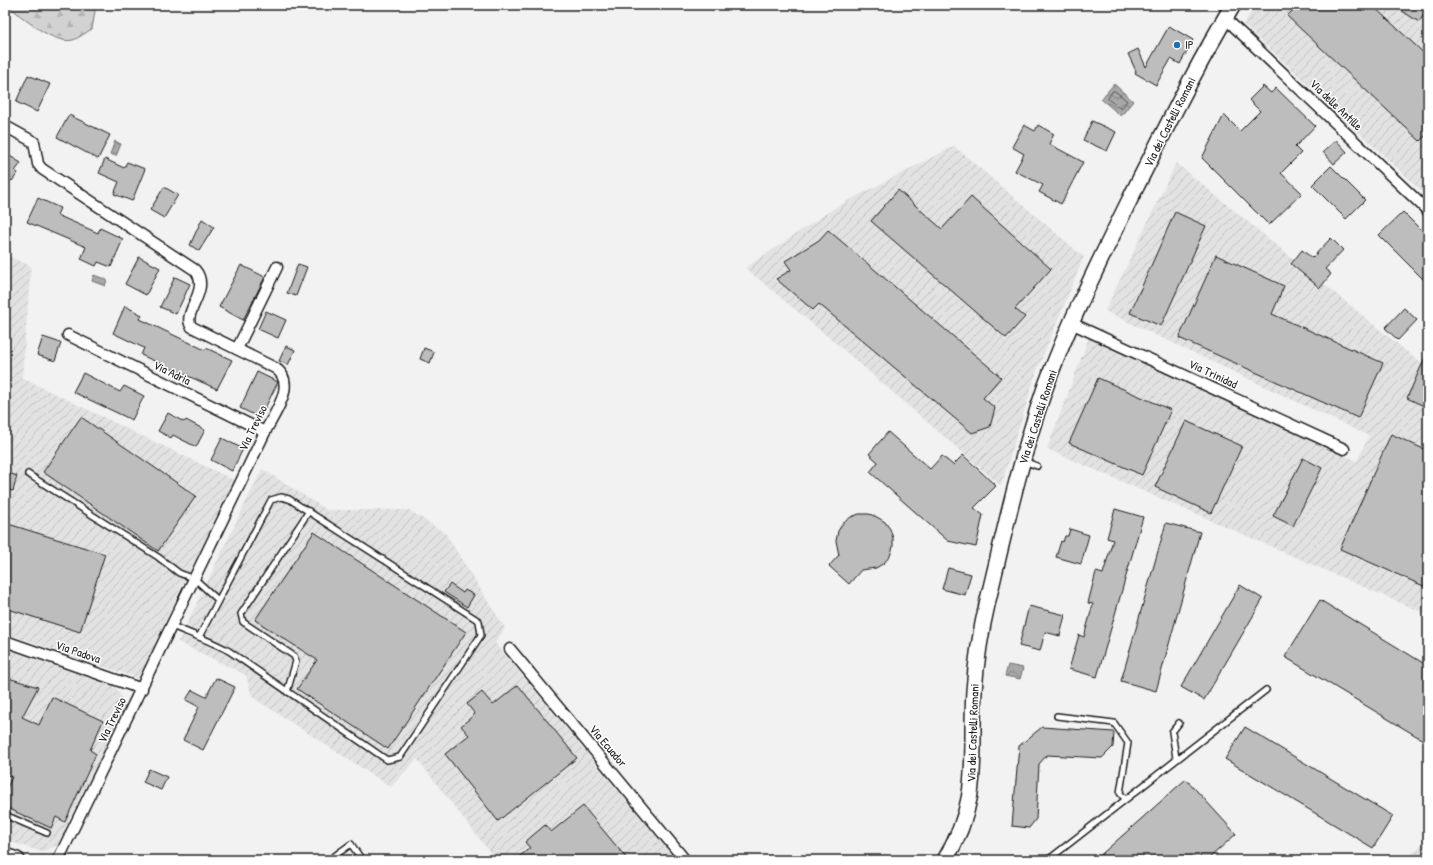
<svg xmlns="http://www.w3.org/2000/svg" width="1433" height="865" viewBox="0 0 1433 865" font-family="'Patrick Hand',sans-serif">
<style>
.industrial{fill:url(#industrial-furrows)}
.forest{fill:url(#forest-firs);stroke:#777}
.water{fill:url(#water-waves);stroke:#707070}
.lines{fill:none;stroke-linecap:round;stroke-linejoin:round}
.shore{stroke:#545454;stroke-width:1}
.building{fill:#bdbdbd;stroke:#1c1c1c}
.lane-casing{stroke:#1c1c1c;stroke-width:8}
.street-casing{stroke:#1c1c1c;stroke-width:13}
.secondary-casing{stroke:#1c1c1c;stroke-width:18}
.lane{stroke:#fff;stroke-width:5}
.street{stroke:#fff;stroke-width:10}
.secondary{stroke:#fff;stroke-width:15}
.poi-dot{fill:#1f6fb2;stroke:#fff;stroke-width:1.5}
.labels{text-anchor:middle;stroke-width:3;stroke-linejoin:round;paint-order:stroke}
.poi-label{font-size:12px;fill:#1c1c1c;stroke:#fff;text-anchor:start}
.street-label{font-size:12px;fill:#1c1c1c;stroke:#fff}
</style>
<defs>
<pattern id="industrial-furrows" width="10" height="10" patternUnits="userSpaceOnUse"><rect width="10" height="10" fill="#e2e2e2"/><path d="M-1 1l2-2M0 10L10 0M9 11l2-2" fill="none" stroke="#c1c1c1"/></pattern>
<pattern id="forest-firs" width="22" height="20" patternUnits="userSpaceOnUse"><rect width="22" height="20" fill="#d2d2d2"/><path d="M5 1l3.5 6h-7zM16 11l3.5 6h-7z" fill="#b4b4b4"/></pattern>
<pattern id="water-waves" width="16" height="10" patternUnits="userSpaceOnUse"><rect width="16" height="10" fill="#a8a8a8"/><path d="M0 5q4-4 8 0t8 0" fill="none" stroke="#888"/></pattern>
</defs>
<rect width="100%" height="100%" fill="#f2f2f2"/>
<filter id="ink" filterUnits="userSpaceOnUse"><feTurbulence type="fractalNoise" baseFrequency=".025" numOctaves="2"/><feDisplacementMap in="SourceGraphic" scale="8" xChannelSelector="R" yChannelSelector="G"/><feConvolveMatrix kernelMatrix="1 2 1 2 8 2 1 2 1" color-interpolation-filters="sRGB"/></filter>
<g filter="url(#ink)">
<!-- industrial -->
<g class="industrial">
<path d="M1256,5H1428V197L1243,24Z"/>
<path d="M954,146L1084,257L1036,373L1001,486L838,345L745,268L836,207Z"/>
<path d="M1176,163L1428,369V615L1047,449L1089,337L1357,461L1369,436L1105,311Z"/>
<path d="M5,255L31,266L22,378L236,481L180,589L140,679L5,633Z"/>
<path d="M262,469L327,510H409L445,533L505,628L495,643L676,860H496L417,759L391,787L252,697L246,675L178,642Z"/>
<path d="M5,649L109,684L117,689L122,698L124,708L57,845L42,852L5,840Z"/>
<path d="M1428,839V860H1404Z"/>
</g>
<!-- forest -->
<path class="forest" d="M8,5H93L95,11L92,29C86,32 79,38 73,40C54,45 21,17 8,5Z"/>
<!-- water -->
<g class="water">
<path d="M1114,84L1133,101L1121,116L1101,99Z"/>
<path d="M115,141L121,144L116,156L110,154Z"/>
<path d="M94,275L107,280L105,286L92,281Z"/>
<path d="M1008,665L1023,668L1020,679L1005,676Z"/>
</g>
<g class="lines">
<!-- shore -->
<path class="shore" d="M1113,91H1115L1127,101L1121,109L1108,99Z"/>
</g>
<!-- building -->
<g class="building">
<path d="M1298,5H1372L1428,57V133L1420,141L1287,16Z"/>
<path d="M1393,5H1428V9L1419,22Z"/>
<path d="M1169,26L1193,40L1180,64L1171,59L1156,85L1135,73L1136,71L1128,54L1138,49L1146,67Z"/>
<path d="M28,75L50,84L37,112L16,102Z"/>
<path d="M1263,86L1271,93L1276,88L1315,126L1295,147L1301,153L1281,173L1302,193L1269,225L1202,158L1224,115L1240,131L1260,111L1249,100Z"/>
<path d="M69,115L110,135L98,159L57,137Z"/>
<path d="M1092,121L1116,132L1107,151L1083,140Z"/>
<path d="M1024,125L1035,131L1038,125L1054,134L1049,144L1083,162L1061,204L1039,192L1043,185L1015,171L1024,154L1012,147Z"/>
<path d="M1336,140L1347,152L1334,164L1323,152Z"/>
<path d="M5,153L21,163L15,171L18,173L12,181L10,179L5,186Z"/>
<path d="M105,159L124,168L127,162L145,169L132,201L114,194L119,182L99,173Z"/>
<path d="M1331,166L1365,200L1346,219L1312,185Z"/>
<path d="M164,187L178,195L164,218L150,210Z"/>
<path d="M898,190L942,229L971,197L1051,269L1015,309L1025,317L1006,338L871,221Z"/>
<path d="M38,198L60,208L57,215L98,233L100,228L123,239L111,267L98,262L96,266L81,259L86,247L27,222Z"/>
<path d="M1175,212L1206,226L1161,326L1130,313Z"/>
<path d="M1403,212L1428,237V284L1379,235Z"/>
<path d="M202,219L214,227L199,251L190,245Z"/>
<path d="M828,230L1001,377L983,398L995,408L990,427L972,433L819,304L813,310L776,279L791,270L785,261L819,240Z"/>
<path d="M1331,238L1343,250L1325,269L1331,274L1320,288L1291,264L1302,250L1312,258Z"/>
<path d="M1216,255L1284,286L1272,314L1383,363L1358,418L1179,338Z"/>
<path d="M139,257L160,268L146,295L125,284Z"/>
<path d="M298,264L307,267L296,296L287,293Z"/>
<path d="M241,265L265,277L243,320L219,307Z"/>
<path d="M175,277L190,284L176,314L160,307Z"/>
<path d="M125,306L142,315L140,319L205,350L206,348L232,360L217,389L141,355L144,348L113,333Z"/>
<path d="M1404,308L1417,320L1398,340L1385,328Z"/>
<path d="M266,311L286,320L278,338L258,329Z"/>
<path d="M43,337L61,343L55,361L37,355Z"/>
<path d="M286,346L295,350L288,365L279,361Z"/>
<path d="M424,348L434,352L430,363L420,359Z"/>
<path d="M1428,351V408L1407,398Z"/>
<path d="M257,372L278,382L260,418L240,408Z"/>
<path d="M83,373L120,392L124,386L144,396L132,420L73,392Z"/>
<path d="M1098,378L1171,410L1142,475L1069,443Z"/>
<path d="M168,413L184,422L186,420L205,430L196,447L173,435L171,438L158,431Z"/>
<path d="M81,417L196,496L158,551L43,472Z"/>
<path d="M1186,421L1242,446L1211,513L1155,487Z"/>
<path d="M888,432L930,469L942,456L953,465L963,455L996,486L974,508L983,515L976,547L948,541L870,472L878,462L869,454Z"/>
<path d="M1391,434L1428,451V588L1340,549Z"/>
<path d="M222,438L243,449L232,471L211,460Z"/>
<path d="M1303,458L1322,468L1293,526L1273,516Z"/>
<path d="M5,472L17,476L13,491L5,489Z"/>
<path d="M1115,509L1143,517L1097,677L1069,669L1079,635L1084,637L1093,604L1088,603L1096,572L1103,574L1113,540L1107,538Z"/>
<path d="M859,514H869L877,517L885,522L890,529L893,538V547L890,556L884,563L876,568L861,570L849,584L829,566L839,555L836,541L838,531L843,523L851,517Z"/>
<path d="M5,523L105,554L80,632L5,608Z"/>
<path d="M1166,523L1200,532L1156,691L1121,681Z"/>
<path d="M1070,529L1089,535L1081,564L1056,557L1061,541L1063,542L1065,536H1068Z"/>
<path d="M314,532L466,632L388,749L297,689L317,660L255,620Z"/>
<path d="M948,568L971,574L965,595L942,589Z"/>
<path d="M450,584L463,593L465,590L474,595L467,607L444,592Z"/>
<path d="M1240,585L1263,599L1204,700L1181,687Z"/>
<path d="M1320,600L1428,666V743L1285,657Z"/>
<path d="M1029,606L1065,615L1060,636L1045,632L1040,651L1019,646Z"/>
<path d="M5,677L38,687L22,717L39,725L52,697L103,721L90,750L96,754L65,822L56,817L51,828L5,807V792L12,777L5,774Z"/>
<path d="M216,678L235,687L203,750L183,740L199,707L186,700L192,690L206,697Z"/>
<path d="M518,685L577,758L498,821L445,754L469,735L461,726L475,714L467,704L482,692L493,705Z"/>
<path d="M1042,727L1114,732L1113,747L1102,758L1047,755L1039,764L1036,819L1029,828L1012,826L1019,746Z"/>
<path d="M1245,727L1393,816L1373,848L1225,759Z"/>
<path d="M149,769L167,777L161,790L143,782Z"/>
<path d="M1186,779L1236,834L1207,860H1095Z"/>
<path d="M583,806L628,860H515L530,848L525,842L545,825L551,832Z"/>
</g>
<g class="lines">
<defs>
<g id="lane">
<path d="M1024,461L1037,466"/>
<path d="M28,474L158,557L179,573L195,579L218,600"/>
<path d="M172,626C191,634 211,641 229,651L387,760L400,757L481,635L479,621L289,499L281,497L271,500L199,637"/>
<path d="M287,692L296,661L294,656L243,622L241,614L309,511"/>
<path d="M1057,716L1114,723L1128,743L1120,793L1125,799"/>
<path d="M1176,758L1172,732L1179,723"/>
<path d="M5,815L47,833"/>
<path d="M329,860L351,844L362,860"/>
<path d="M1048,860L1266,690"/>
</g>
<g id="street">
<path d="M1225,18L1428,211"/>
<path d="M5,126L34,142L38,164L42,169L195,270C212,290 180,314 192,327L275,368C298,383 274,414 265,432L58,860"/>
<path d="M1071,323L1344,449"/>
<path d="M68,335L265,432"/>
<path d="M237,349L277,267"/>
<path d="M5,641L142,689"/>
<path d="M510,649L685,860"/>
</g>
<g id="secondary">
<path d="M5,856L17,860"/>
<path d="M945,860C982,799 970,757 974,691C976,661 981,630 988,600C1005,529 1021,457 1045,388C1070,320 1102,256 1134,191C1166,128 1197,65 1233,5"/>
</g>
</defs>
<!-- lane casing -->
<use href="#lane" class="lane-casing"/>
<!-- street casing -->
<use href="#street" class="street-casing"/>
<!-- secondary casing -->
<use href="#secondary" class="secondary-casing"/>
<!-- lane -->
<use href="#lane" class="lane"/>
<!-- street -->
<use href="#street" class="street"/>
<!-- secondary -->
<use href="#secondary" class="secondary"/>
</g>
</g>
<!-- markers -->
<circle class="poi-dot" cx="1177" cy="45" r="4"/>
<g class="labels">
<!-- poi labels -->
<g class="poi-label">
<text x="1185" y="49">IP</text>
</g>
<!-- street labels -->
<g class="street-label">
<text transform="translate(1336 105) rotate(44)" y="4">Via delle Antille</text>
<text transform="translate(1170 122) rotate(-63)" y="4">Via dei Castelli Romani</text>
<text transform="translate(172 373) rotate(26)" y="4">Via Adria</text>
<text transform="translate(1213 374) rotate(25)" y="4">Via Trinidad</text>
<text transform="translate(1038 417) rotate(-72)" y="4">Via dei Castelli Romani</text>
<text transform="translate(253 428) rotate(-64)" y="4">Via Treviso</text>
<text transform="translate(78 652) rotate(19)" y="4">Via Padova</text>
<text transform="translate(112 720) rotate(-64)" y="4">Via Treviso</text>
<text transform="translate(973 733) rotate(-88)" y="4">Via dei Castelli Romani</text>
<text transform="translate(608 746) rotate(50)" y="4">Via Ecuador</text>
</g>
</g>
<!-- margin -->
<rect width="1433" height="865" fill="none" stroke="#fff" stroke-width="20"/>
<rect x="10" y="10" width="1413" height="845" fill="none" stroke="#1c1c1c" stroke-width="1.5" filter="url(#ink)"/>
</svg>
